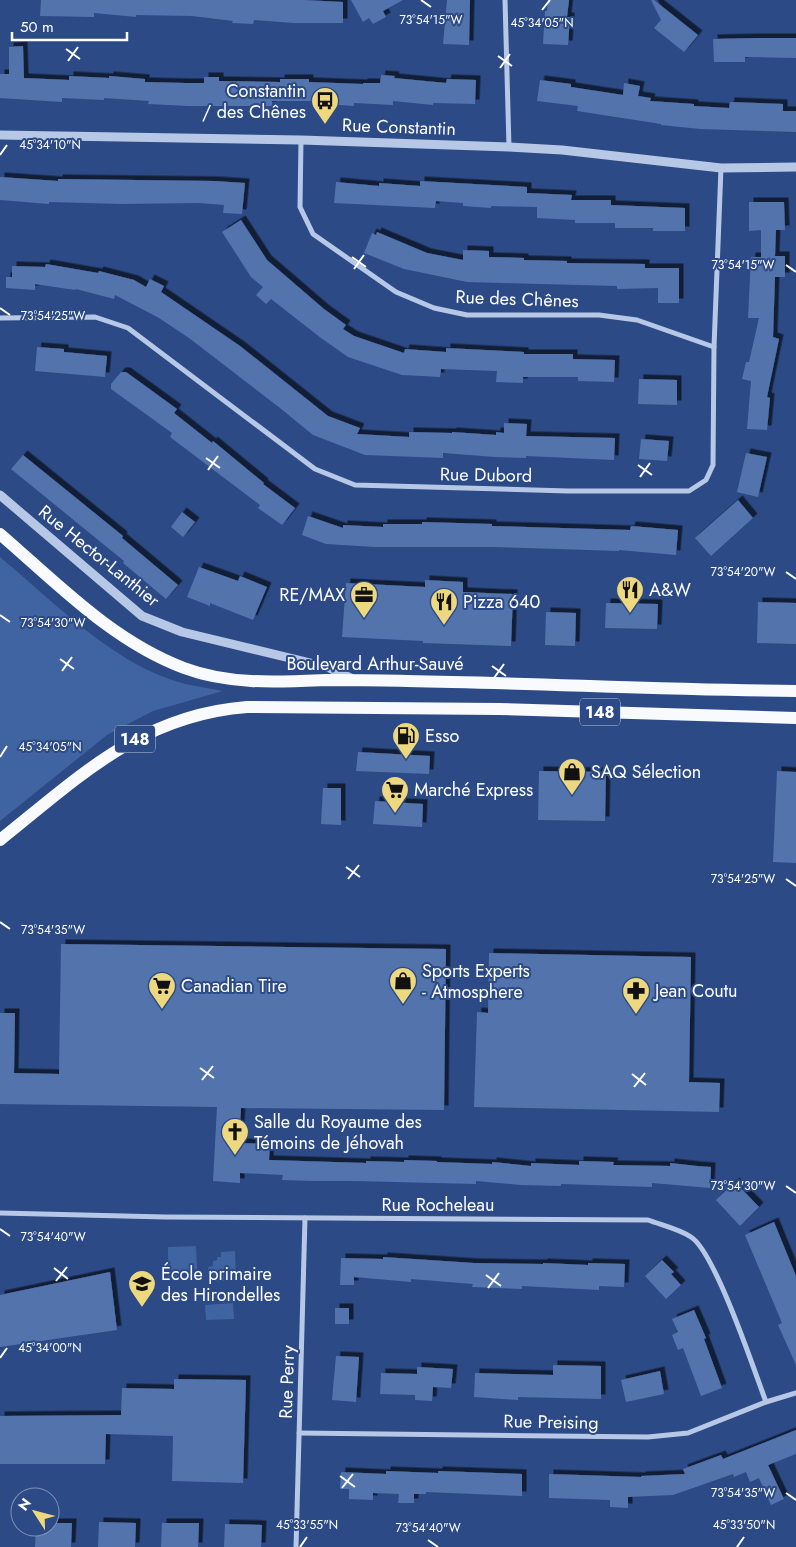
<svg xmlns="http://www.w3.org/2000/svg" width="796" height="1547" viewBox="0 0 796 1547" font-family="Jost,sans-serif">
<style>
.green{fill:#4063a2}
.building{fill:#5373ad;filter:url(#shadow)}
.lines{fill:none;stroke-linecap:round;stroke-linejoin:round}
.minor{stroke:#b7c8e7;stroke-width:5}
.tertiary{stroke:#b7c8e7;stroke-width:9}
.primary{stroke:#f8fafe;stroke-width:12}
.ticks{fill:none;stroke:#fff;stroke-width:2}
.labels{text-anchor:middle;stroke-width:4;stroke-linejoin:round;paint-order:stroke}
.shield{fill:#2b4a86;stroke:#bfc9db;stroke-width:1}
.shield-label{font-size:16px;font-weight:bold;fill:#fff}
.poi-label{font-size:18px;fill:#fff;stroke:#2b4a86;text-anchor:start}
.street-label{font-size:18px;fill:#fff;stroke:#2b4a86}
.ticks-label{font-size:12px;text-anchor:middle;fill:#fff;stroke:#2b4a86;stroke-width:4;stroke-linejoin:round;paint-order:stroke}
</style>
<defs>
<filter id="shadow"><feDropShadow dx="4.5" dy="-4.5" stdDeviation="0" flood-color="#0009"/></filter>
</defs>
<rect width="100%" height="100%" fill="#2b4a86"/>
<!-- green -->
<g class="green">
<path d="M0,557C48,597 101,651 159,675C179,684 201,687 223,691L153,711L107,735L0,821Z"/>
<path d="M196,1246L197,1269L186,1270L179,1278L168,1280V1247Z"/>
<path d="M235,1251L236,1280L210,1282L208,1267L213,1266V1261L217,1260V1257H221V1252Z"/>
<path d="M233,1303L234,1319L206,1320L205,1305Z"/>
</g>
<!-- building -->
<g class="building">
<path d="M41,0H304L343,2V23H294L254,20L253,24L232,23L233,21L192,16L136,15V17L94,13V17L40,16Z"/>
<path d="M351,0H403L383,11L386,17L373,24L369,18L363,22Z"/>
<path d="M447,0H470L469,45L443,44Z"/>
<path d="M548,0H569L567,17H570L568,45L543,44L545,11H547Z"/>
<path d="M651,0H654L698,35L684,52L654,28L661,20Z"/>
<path d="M756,38H796V58L745,57V62H714L713,39Z"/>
<path d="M23,46L24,78L69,80V76L109,78V76L145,79V82L185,83H204V77H219V81L280,82V79H309V82L363,84V83H380L381,75L395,76L394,78L446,83L447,79L476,80L475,104L433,103V105L393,101V105L354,103V106L323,104V101H272V106H188L148,104L149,101L104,98V100L62,98V102L0,98V74H9V47Z"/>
<path d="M540,80L571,84V87L623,95L624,83L640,86L638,96L651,98L650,101L694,104V106L729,108L730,102L783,104V111H796V132L700,129L661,125V124L577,111L578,106L537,101Z"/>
<path d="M0,177L58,181V179L214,181L245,183L242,214L223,213L224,205L199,203L121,204L49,202V204L0,200Z"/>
<path d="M420,181L527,187V193L572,195L571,200H611V205L685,208V231H653V228H615V223H575V220L537,218V207L491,206V208L463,206V203L436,201L435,208L334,203L336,182L379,186V183L420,186Z"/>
<path d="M749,202H784L785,230H776L775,256H785V277H775L773,337L779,339L767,397L770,398L767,430L747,429L751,381L742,379L746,362H749L759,318H748L751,257H761V230L749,231Z"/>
<path d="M241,220L267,260L324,309L346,325L343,329L354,336L404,353L405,349L446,352V348L524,352V354H573V359L615,360L614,382L578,381V377H523V383L496,382L497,371L441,369L440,377L402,375L348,357L321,338L271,299L266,304L256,295L263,287L251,277L222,232Z"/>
<path d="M377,232L427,253L463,260V250L489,251V257L524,258V260L567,261V263L645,264V268H679V303H658V288L617,289V286L467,282L404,269L364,253L372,233L376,235Z"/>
<path d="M46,264L98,273L99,271L134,280L146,287L150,279L164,286L161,292L240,346L328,416L360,428L357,434L409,437V432L452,433V432L496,435V432L504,433V423L527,424L526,436L615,438L614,460L526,456V458L495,457L443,453V458L365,455L313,435L280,408L189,338L159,318L115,295L114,299L76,289L75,290L35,284V290L6,288V277H12V266L45,267Z"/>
<path d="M37,347L64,349V352L107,356L105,377L35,371Z"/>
<path d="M121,372H126L177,409L174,413L212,443L213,441L264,483L263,484L295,508L282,525L258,508L260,505L170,437L172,433L111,389V384Z"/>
<path d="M639,379L677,380V405L638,404Z"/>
<path d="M641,439L669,441L667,461L639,459Z"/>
<path d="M746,453L767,457L758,497L737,492Z"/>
<path d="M23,455L123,536L122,538L178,585L166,599L123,563L124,561L11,469Z"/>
<path d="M738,500L753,518L711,556L695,538Z"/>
<path d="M182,512L195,522L183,537L171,527Z"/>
<path d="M308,516L343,528V525L383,527V524H422V522L492,524V526L630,530L631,526L678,530L676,555L619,550V551L496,547H375L326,544L302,535Z"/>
<path d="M199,567L238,581L240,576L267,587L253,620L210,603V606L187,597Z"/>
<path d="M425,580L463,582V592L513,594L511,646L423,643V641L342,637L346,583L425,587Z"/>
<path d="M758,602L796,603V644L757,643Z"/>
<path d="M606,603L658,604L657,629L605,628Z"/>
<path d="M546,612L576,613L575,646L545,645Z"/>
<path d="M358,752L430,756L429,774L356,771Z"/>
<path d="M539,771L606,772L605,821L538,820Z"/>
<path d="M777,771L796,772V863L773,862Z"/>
<path d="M323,788H341V825L321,824Z"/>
<path d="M375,801L423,804L422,827L373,824Z"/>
<path d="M61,944L446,949L444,1110L241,1108L239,1143L270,1144L269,1160L366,1163V1161L404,1162V1160L437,1161V1162L492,1164V1162L531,1166V1163L579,1165V1161L614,1162L613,1165L670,1166V1163L697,1166L711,1167L710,1188L652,1183V1187L561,1184V1186L521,1185L476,1181V1184L354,1181H312L282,1180L283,1175L240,1173V1183L213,1181L217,1107L0,1104V1013H15L14,1073L59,1074Z"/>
<path d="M489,953L691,957L689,1082L720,1083L719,1112L474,1107L477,1012L488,1013Z"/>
<path d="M735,1182L759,1207L740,1226L716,1200Z"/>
<path d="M774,1222L796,1276V1365L778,1325L782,1323L745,1235Z"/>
<path d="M383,1257L474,1263L543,1264V1263L588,1265V1263L625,1264L624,1287L599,1286V1290L522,1286V1289L472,1287L473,1284L411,1279V1282L354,1277V1285H340L341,1258L383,1259Z"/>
<path d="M662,1260L674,1272L671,1274L681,1285L666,1299L645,1276Z"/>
<path d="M110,1272L117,1330L0,1347V1295Z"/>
<rect x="335" y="1308" width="14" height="16"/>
<path d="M694,1310L706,1338L704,1339L722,1388L701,1396L683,1348L678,1350L672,1335L678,1332L672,1319Z"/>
<path d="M336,1356L359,1357L356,1402L332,1400Z"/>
<path d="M553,1365L601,1366V1399L518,1397V1400L474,1397L475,1373L553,1375Z"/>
<path d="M417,1367L453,1369L451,1388L433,1387L432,1401L415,1400V1395L380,1394L381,1373L417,1374Z"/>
<path d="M660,1371L664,1394L626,1402L621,1380Z"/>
<path d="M174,1379L246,1380L243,1483L172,1481L173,1436L106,1434L105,1464H0V1416L121,1415L122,1388L174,1389Z"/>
<path d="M796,1430V1454L768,1465L784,1499L771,1505L759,1478L750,1482L746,1472L734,1477L733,1474L673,1495L628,1497V1508L610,1507V1500L549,1498V1474L641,1477V1476L685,1474L683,1469L721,1455L723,1459Z"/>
<path d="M386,1471L438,1473V1471L522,1474V1496L426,1492V1494H414V1503H398L399,1494L373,1493V1500L349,1499V1489H340L341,1472L386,1474Z"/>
<path d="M99,1522L136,1523L135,1547H98Z"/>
<path d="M50,1523H72L71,1547H35L36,1527H50Z"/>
<path d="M162,1523H199L198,1547H161Z"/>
<path d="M225,1524L262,1525L261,1547H224Z"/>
</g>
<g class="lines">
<!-- minor -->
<g class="minor">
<path d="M505,0L509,147"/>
<path d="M301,140L300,207L313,234L396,292L434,308L467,315H599L637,320L714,347"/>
<path d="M0,318L95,317L128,328L315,469L355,485L568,491H689L706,480L713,465L714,347L721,168"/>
<path d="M0,1213L165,1217L648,1220C661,1225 679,1229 691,1237C715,1252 754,1370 766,1402"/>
<path d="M299,1433L648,1437L688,1433L766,1402L796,1393"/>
<path d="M296,1547L305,1218"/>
</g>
<!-- tertiary -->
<g class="tertiary">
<path d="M0,135L301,140L509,147L562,150L721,168L796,167"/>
<path d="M0,495L142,616L182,632L327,667L351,678"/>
</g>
<!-- primary -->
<g class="primary">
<path d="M0,534C57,583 112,641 184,668C229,685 279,682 326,680C353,680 380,680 407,681C536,683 666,690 796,691"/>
<path d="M0,840C79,777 141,715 247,707L499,709L796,718"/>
</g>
</g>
<!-- ticks -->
<path class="ticks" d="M421,0L431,7M542,10L550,0M66,49L80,59M498,56L512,66M68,61L78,47M500,68L510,54M0,155L7,145M352,257L366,267M786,265L796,272M354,269L364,255M0,308L10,315M206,458L220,468M638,465L652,475M208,470L218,456M640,477L650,463M786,572L796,579M0,615L10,622M60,659L74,669M492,666L506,676M62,671L72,657M494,678L504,664M0,757L7,746M346,867L360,877M348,879L359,865M786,879L796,886M0,922L10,929M200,1068L214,1078M632,1074L646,1085M202,1080L213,1066M634,1087L645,1073M786,1186L796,1193M0,1229L10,1236M54,1268L68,1279M486,1275L501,1286M56,1281L67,1267M488,1288L499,1273M0,1358L7,1348M340,1476L355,1487M342,1488L353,1474M786,1493L796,1500M428,1540L438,1547M300,1547L307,1537M737,1547L744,1537"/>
<!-- icons -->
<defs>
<symbol id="bus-pin" viewBox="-11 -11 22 30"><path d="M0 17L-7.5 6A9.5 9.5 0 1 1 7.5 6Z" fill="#edd87f" stroke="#2b4a86"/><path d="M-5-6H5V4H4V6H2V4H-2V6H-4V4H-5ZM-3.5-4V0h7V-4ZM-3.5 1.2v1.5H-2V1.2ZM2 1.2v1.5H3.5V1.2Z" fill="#111"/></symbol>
<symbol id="restaurant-pin" viewBox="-11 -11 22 30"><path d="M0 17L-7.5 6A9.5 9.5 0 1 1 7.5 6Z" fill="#edd87f" stroke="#2b4a86"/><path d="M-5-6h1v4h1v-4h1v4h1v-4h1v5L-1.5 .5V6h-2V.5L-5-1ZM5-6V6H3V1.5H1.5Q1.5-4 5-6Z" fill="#111"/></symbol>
<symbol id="office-pin" viewBox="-11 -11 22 30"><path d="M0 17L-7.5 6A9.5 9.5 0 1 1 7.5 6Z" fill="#edd87f" stroke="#2b4a86"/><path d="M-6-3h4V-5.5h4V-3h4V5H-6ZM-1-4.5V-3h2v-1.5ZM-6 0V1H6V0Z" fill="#111"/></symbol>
<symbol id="fuel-pin" viewBox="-11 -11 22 30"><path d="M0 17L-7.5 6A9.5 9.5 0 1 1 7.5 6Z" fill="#edd87f" stroke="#2b4a86"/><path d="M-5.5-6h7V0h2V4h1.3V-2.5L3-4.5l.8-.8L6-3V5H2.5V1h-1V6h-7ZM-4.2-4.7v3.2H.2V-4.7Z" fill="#111"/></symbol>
<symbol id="shop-pin" viewBox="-11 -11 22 30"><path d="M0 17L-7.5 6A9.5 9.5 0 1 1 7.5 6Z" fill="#edd87f" stroke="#2b4a86"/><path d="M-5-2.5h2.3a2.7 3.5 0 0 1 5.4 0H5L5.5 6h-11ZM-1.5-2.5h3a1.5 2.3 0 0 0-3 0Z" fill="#111"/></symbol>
<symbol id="supermarket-pin" viewBox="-11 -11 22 30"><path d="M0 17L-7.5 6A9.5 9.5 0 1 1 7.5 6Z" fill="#edd87f" stroke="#2b4a86"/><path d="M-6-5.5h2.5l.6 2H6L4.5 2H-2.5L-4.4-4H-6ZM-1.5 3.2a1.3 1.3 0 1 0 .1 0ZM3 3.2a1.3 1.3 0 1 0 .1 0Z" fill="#111"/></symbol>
<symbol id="pharmacy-pin" viewBox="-11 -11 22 30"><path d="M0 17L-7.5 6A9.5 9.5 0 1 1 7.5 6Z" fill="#edd87f" stroke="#2b4a86"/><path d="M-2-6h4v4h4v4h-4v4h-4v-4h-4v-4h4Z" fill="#111"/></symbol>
<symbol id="church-pin" viewBox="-11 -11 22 30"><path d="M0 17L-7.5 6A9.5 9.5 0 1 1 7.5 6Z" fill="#edd87f" stroke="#2b4a86"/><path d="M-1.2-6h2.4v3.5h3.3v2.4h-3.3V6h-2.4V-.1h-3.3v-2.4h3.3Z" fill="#111"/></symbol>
<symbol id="school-pin" viewBox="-11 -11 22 30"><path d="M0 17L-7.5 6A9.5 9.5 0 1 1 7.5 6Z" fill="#edd87f" stroke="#2b4a86"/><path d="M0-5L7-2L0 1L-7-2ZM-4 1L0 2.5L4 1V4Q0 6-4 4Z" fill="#111"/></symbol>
</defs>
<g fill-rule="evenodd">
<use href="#bus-pin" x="309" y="85" width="32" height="43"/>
<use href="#restaurant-pin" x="614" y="574" width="32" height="43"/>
<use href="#office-pin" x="348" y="579" width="32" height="43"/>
<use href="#restaurant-pin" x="428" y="586" width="32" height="43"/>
<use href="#fuel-pin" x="390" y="720" width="32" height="43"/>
<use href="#shop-pin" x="556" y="756" width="32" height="43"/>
<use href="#supermarket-pin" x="379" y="774" width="32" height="43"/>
<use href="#shop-pin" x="387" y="965" width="32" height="43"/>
<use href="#supermarket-pin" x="146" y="970" width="32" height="43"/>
<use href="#pharmacy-pin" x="620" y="975" width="32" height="43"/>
<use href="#church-pin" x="219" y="1116" width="32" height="43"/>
<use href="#school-pin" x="126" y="1268" width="32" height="43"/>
</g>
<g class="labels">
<!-- shield labels -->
<g class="shield">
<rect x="580" y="698.5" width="40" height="27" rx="4"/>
<rect x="115" y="725.5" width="40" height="27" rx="4"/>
</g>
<g class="shield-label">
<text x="600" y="718">148</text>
<text x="135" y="745">148</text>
</g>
<!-- poi labels -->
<g class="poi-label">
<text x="306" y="97" text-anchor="end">Constantin<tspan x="306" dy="21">/ des Chênes</tspan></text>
<text x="649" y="596">A&amp;W</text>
<text x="345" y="601" text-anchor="end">RE/MAX</text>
<text x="463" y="608">Pizza 640</text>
<text x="425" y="742">Esso</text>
<text x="591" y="778">SAQ Sélection</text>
<text x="414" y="796">Marché Express</text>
<text x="422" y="977">Sports Experts<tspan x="422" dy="21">- Atmosphere</tspan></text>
<text x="181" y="992">Canadian Tire</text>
<text x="655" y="997">Jean Coutu</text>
<text x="254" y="1128">Salle du Royaume des<tspan x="254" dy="21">Témoins de Jéhovah</tspan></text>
<text x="161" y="1280">École primaire<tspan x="161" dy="21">des Hirondelles</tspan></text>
</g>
<!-- street labels -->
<g class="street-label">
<text transform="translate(399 127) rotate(2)" y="6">Rue Constantin</text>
<text transform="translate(517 299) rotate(2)" y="6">Rue des Chênes</text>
<text transform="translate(486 475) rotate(1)" y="6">Rue Dubord</text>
<text transform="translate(99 556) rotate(39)" y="6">Rue Hector-Lanthier</text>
<text x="375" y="670">Boulevard Arthur-Sauvé</text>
<text x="438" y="1211">Rue Rocheleau</text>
<text transform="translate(287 1382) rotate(-88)" y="6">Rue Perry</text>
<text transform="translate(551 1422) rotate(1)" y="6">Rue Preising</text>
</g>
</g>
<g class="ticks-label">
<text x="431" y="24">73°54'15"W</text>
<text x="542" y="27">45°34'05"N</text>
<text x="50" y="149">45°34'10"N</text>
<text x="743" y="269">73°54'15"W</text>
<text x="53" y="320">73°54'25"W</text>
<text x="743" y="576">73°54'20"W</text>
<text x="53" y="627">73°54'30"W</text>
<text x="50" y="751">45°34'05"N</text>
<text x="743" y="883">73°54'25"W</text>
<text x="53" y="934">73°54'35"W</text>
<text x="743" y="1190">73°54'30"W</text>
<text x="53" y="1241">73°54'40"W</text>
<text x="50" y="1352">45°34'00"N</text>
<text x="743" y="1497">73°54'35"W</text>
<text x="307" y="1529">45°33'55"N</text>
<text x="744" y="1529">45°33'50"N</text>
<text x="428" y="1532">73°54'40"W</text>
</g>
<!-- north arrow -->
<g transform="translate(35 1512) rotate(306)"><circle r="24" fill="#2b4a86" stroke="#8092b6"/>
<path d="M0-4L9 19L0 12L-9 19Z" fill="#edd87f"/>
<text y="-8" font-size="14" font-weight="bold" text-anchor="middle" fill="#ffffff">N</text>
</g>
<!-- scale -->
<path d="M12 32v8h115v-8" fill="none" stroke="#ffffff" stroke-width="2.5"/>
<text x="20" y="32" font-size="15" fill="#ffffff" stroke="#2b4a86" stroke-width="4" paint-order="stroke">50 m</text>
</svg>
